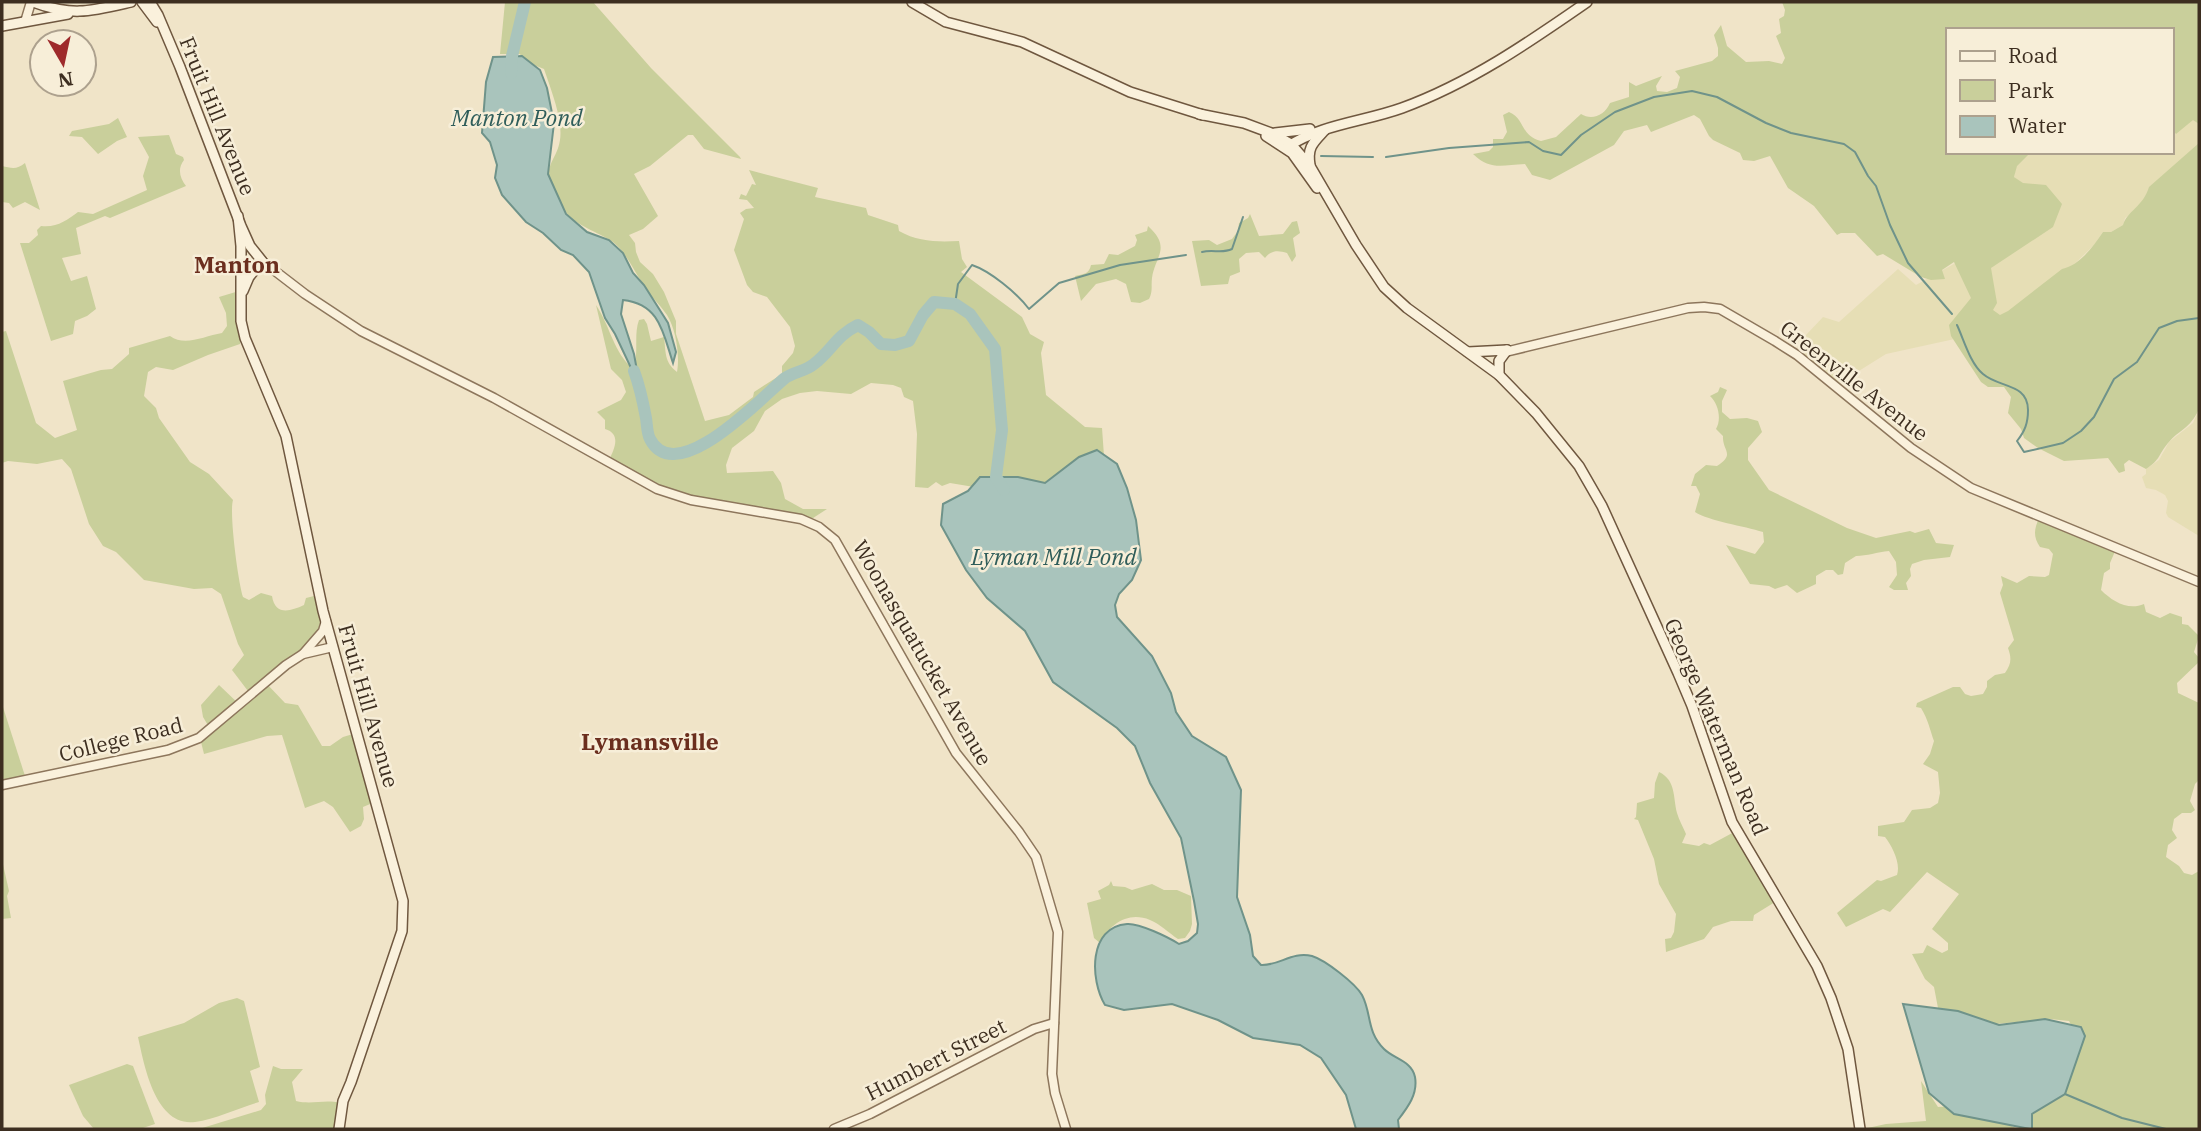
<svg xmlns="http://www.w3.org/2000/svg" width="2201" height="1131" viewBox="0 0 2201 1131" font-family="'IBM Plex Serif',serif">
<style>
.farmland{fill:#e6deb5}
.green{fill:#c9cf9b}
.water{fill:#a9c4bc;stroke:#6f938a;stroke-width:2}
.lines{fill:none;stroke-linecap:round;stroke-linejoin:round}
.stream{stroke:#6f938a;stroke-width:2}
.river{stroke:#a9c4bc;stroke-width:12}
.tertiary-casing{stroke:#8d765c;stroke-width:11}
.secondary-casing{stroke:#6f573f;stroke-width:12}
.tertiary{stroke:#faf1dc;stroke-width:8}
.secondary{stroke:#faf1dc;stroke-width:9}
.labels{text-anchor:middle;stroke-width:5;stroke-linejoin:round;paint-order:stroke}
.street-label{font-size:21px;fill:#3d2e20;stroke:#f7eed8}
.water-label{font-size:23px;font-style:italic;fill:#2f5d5a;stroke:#f7eed8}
.neighbourhood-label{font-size:23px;font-weight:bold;fill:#6b2e1e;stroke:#f7eed8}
</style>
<rect width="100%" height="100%" fill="#f0e4c8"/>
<!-- farmland -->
<g class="farmland">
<path d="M2171,117L2199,119V155L2146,198L2138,208L2125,218L2123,225L2111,232H2103L2094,245L2061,277L1973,335L1886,354L1838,384L1801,353L1806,335L1823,317L1839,322L1898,269L1916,285L2049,211L2014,177L2019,152H2171Z"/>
<path d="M2199,409V536L2168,517L2166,513L2168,501L2165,495L2156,490L2146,488L2142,477L2146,474V469L2159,460L2169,442L2193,423Z"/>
</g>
<!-- green -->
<g class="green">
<path d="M505,2H593L651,68L740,157L741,159L704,149L693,135H688L650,166L634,174L658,216L643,229L629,235L635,243L636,252L640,262L653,274L664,292L676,321V334L705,421L729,415L753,397L754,392L782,374V366L793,353L795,346L790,327L767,297L753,292L747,285L734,250L744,219L740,213L746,209L754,208L747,200L739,199L741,194L746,196L752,184L756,185L749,170L818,188L815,197L866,208L868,215L898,225L899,231C918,242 938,242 959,241L962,259L967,267L961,272L1022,317L1030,334L1044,342L1041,353L1046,395L1085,427L1102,428L1104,456L1035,488L974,487L950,483L942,486L936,482L928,488L915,487L917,434L913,401L904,397L901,388L893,385L871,383L851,394L817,391L800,393L782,399L765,411L754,431L732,448L726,465L727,473L773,471L781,483L785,499L803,509H827L810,520L678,495L609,460C614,450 622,434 605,429V420L597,412L621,400L626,392L622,380L611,369L596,305C609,324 613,349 629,365L635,362C638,349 634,333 639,320L644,319L647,324L651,341L664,337C666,352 664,362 677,372C680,356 676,329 667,315C659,303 648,294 641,281C633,269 625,251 613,242C597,231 577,227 564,210C529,161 565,165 560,126C558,107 550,87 544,69L524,61L520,54H500Z"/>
<path d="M1782,2H2199V124L2193,120L2176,134L2172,129L2175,122L2171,117V30H1947V152H2031L2017,166L2014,177L2023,183L2046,185L2062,204L2053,227L1991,268L1997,303L1993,310L2000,315L2008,311L2062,269C2080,265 2093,247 2103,232H2111L2123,225C2127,211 2143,207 2149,187L2199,143V409C2189,430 2181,428 2168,443C2158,455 2161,459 2146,469L2129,460L2124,464L2125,471L2119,473L2108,458L2064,461L2038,448L2024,438L2021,429L2008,413L2011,397L2004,387H1988L1981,382L1951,336L1949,325L1971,298L1954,262L1942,270L1945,279L1931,280L1921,277L1883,254L1877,256L1855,233H1841L1837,235L1814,206L1788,188L1770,156L1754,161L1743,160L1740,153L1713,140L1709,136L1700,119L1694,115L1651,132L1647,125L1624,131L1614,145L1550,180L1532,175L1525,164C1502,165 1491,171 1473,154L1489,151L1493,147V139H1503L1507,132L1503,115L1509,112C1525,118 1520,136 1541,141L1556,137L1581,114C1592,121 1605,115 1610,103L1629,97V82L1636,86L1662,76L1656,86L1657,91L1667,92L1677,88L1680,77L1675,71L1712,61L1718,56V48L1714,35L1721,25L1727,46L1746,62L1769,61L1782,64L1785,58L1776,36L1781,33L1779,19L1784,16L1785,10Z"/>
<path d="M118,118L127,137L117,141L98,154L82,137L69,136L72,131L109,124Z"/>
<path d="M169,135L176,154L183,157L184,160C177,169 180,178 186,186L110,218L105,216L76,228L81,254L62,258L71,281L87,276L96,309L87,316L75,321L73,334L51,341L20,243H29L38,235L37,230L41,226C57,228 67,220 78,212L93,214L147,190L143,176L149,157L138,137Z"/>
<path d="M25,163L40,210L25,202L13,208L9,203L2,202V166C11,168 17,170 25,163Z"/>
<path d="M1250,214L1259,236L1283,234L1292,222L1297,221L1300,233L1293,238L1296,256L1292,262L1287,253C1278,250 1271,250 1265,258L1259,252L1246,253L1239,259L1240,272L1230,276L1228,284L1201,286L1192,241L1209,240L1217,245L1232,239L1238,231L1239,223L1248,218Z"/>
<path d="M1148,226C1172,248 1155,256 1152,278C1151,287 1153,291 1149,299L1140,303L1131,302L1126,284L1116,279L1096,284L1081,301L1075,276C1084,274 1089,274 1091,265L1104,264L1109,254L1118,255L1135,246L1137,240L1135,235L1147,231Z"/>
<path d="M239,291L243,332L240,337V344L208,355L173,370L156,367L148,372L144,396L156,408L159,418L190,462L209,474L233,500C229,513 238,581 243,597L249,600L261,593L272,596C275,615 289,612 304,605L306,598L318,595L329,634L265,682L285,703L298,705L322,746H330L343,737L353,734L375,802L363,807L364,819L361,826L350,832L333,807L324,801L305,808L282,735L267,736L204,754L199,734L209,727L203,717L201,705L219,685L240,705L251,695L232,670L244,655L238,644L221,594L212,588L194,589L144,580L116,552L103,546L89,524L71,469L62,459L37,464L8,461L2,463V332L6,331L36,423L55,438L77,430L63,381L101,370L112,369L129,354V348L170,336C185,347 204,336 222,333L227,326L226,313L219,297Z"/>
<path d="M1720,387L1727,390L1722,401V412L1730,419L1747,418L1758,421L1762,432L1748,448V460L1769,490L1847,528L1876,538L1910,531L1915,533L1929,529L1936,543L1954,545L1950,557L1924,560L1912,564L1910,569L1911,576L1906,583L1908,590H1894L1889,587L1897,575L1896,562L1889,551C1877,552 1867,556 1856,556L1845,563L1843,574L1838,575L1833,570H1826L1816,576V584L1797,593L1787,585L1775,589L1769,586L1750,584L1726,545L1755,554L1764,542L1763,532C1744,526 1709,521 1695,512L1700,494L1696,486H1691L1695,474L1706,465L1717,466C1736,454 1722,451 1723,436L1716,429C1722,419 1718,403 1710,396L1718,392Z"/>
<path d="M2039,518L2116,549L2110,563V569L2104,573L2101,590C2112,601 2128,611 2144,604L2146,612L2160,618L2170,613L2182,617V624L2188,625L2199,636L2194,652L2199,658V662L2177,683L2178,693L2199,703V780L2195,784L2190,801L2195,810L2191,813H2182L2174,819L2172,830L2177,838L2168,845L2166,857L2179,866L2184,873L2192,875L2199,871V1129H2032L2031,1114L2052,1101L2074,1030L2069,1021L2050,1019L1995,1024L1956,1011L1938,1008L1934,987L1925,979L1912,954L1923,953L1927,945L1942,953L1948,950V943L1932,929L1959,894L1927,872L1890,912L1883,909L1846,927L1837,913L1877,880L1881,881L1897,875C1901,863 1892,846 1885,837L1878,836V826L1904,822L1912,810L1930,808L1938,803L1940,793L1938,772L1923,764L1930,754L1934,741C1930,730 1928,719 1921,708L1916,707L1917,703L1953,687H1960L1965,694L1971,696L1983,694L1987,687V681L1995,675L2005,673C2011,664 2012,659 2008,648L2014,640L2000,593L2003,585L2001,576L2017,583L2029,576L2045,577L2049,575L2053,554L2049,549L2040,547C2033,536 2034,530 2039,518Z"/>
<path d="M2,704L25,776L2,783Z"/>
<path d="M1659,772C1676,780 1673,797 1677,813C1679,820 1683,827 1686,834L1682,843L1699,846L1704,843L1710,845L1736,831L1775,902L1754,915L1753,921H1731L1713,927L1704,939L1666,952L1665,939L1671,938L1674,932L1676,914L1659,884L1654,859L1638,820L1634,819L1636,817L1637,803L1654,798L1655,783Z"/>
<path d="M2,860L9,891L7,896L11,918L2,919Z"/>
<path d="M1111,881L1113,886L1125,887L1132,890L1152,884L1164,890H1177L1191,896L1192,924L1190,931L1185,938L1178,939C1169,933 1160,924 1150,920C1128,911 1110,924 1100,943L1094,938L1087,903L1101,899L1098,891L1109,885Z"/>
<path d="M237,998L244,1001L260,1067L250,1071L259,1102C238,1108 216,1119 195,1122C155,1127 144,1064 138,1037L184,1023L219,1003Z"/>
<path d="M127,1064L133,1066L155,1124L140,1129H94L83,1116L69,1085Z"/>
<path d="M273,1066L281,1069H303L292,1082L296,1101C312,1105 325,1099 340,1103L338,1129H199L261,1110L266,1104L265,1095Z"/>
<path d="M1921,1081L1938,1107C1965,1105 1994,1118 2018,1129H1863L1886,1124L1926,1121Z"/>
</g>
<!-- water -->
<g class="water">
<path d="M522,56L540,70L547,88L554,123L548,174L566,214L587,232L609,240L623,253L633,273L644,285L668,323L676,352L673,363C663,333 660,304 623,300L621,314L634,354L640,387L615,334L605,318L589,272L573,255L561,250L543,233L526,222L502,195L495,178L497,165L490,142L482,133L486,82L493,57Z"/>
<path d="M1097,450L1117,464L1127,488L1136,520L1141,560L1132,580L1119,594L1115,605L1117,617L1152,656L1171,693L1176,712L1192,736L1226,757L1241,790L1237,897L1250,935L1253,956L1261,965C1279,966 1292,951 1312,956C1325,960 1355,983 1362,995C1372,1014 1366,1031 1384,1049C1394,1059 1412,1061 1415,1077C1418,1094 1408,1107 1398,1120L1399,1129H1356L1346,1095L1321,1058L1300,1045L1253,1038L1218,1020L1172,1004L1124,1010L1105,1005C1090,980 1088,927 1127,924C1139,923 1168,937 1179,944L1188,941L1197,933L1198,924L1194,901L1181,838L1150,783L1135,746L1117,728L1053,682L1025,631L987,598L966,570L941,525L943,504L968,491L980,477H1018L1045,483L1079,457Z"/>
<path d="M1903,1004L1958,1011L1999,1025L2045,1019L2081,1027L2085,1036L2065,1094L2032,1114V1129H2030L1954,1114L1929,1093Z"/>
</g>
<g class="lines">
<!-- stream -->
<g class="stream">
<path d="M1321,156L1373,157"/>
<path d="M1386,157L1449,148L1529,142L1543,151L1561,155L1581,135L1615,112L1654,97L1692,91L1717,97L1766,123L1791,133L1844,144L1855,152L1868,176L1876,186L1890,225L1908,263L1952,314"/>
<path d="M1202,252C1213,249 1222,254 1232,249L1243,217"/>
<path d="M955,304L958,284L972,265C990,271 1017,293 1029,309L1059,283L1120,265L1186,255"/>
<path d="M1957,325C1964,340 1970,363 1983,374C1999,388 2028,383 2028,410C2028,423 2025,431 2017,441L2024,452L2063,443L2081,431L2094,417L2114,379L2137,362L2159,328L2177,321L2199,318"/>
<path d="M2065,1094L2122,1118L2166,1129"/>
</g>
<!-- river -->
<g class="river">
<path d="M511,73L512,56L525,2"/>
<path d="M634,371C640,387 643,402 646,418C647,424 647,434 650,439C676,490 763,396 785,378C794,372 806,371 814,364C831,351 837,335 858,325L869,332L881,344L895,345L909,341L923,315L934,302L955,304L970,314L995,349L1002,430L996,477L1004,490"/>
</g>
<defs>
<g id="tertiary">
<path d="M25,22L31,2"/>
<path d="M262,261L305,294L361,331L494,398L657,489L691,500L801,519L819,527L835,540L956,753L1019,832L1036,857L1058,932L1052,1074L1055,1093L1066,1129"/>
<path d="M1501,353L1688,308L1704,307L1720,309L1775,341L1797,355L1911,448L1971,488L2199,582"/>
<path d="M303,654L323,631L326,621"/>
<path d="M2,785L168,750L199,738L286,665L303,654L333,647"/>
<path d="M834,1129L870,1114L1034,1029L1054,1023"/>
</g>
<g id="secondary">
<path d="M33,2C72,17 92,11 131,2"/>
<path d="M142,2L157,22"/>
<path d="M150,2L158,15L180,67L241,226L250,246L262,261L249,277L243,291"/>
<path d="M912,2L946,22L1022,42L1130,92L1203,115"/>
<path d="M2,26L68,14"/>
<path d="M1199,114L1244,123L1271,133L1291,144L1310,166L1356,245L1384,287L1407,308L1499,375L1536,413L1579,466L1602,506L1678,673L1692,706L1732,822L1817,966L1831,998L1848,1049L1860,1129"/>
<path d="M1275,133L1310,129"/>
<path d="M1266,136L1292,153L1317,188"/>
<path d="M1287,147C1322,124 1363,122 1402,108C1470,83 1528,43 1587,2"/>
<path d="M1310,165C1307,147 1313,143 1325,130"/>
<path d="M238,216L241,246V321L245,338L286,436L323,611L403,901L402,931L351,1082L343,1101L339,1129"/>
<path d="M1468,352L1507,350"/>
<path d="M1499,375V361L1507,350"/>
</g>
</defs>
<!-- tertiary casing -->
<use href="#tertiary" class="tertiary-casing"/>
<!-- secondary casing -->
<use href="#secondary" class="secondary-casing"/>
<!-- tertiary -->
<use href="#tertiary" class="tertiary"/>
<!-- secondary -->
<use href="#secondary" class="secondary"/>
</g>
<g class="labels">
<!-- street labels -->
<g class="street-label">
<text transform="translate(217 116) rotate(68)" y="7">Fruit Hill Avenue</text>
<text transform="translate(1854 381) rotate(38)" y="7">Greenville Avenue</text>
<text transform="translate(922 653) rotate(60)" y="7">Woonasquatucket Avenue</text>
<text transform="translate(368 706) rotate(74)" y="7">Fruit Hill Avenue</text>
<text transform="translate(1716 727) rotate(67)" y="7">George Waterman Road</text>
<text transform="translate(121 740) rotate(-14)" y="7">College Road</text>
<text transform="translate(936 1060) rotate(-27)" y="7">Humbert Street</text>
</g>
<!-- water labels -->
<g class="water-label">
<text x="517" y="126">Manton Pond</text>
<text x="1054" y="565">Lyman Mill Pond</text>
</g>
<!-- neighbourhood labels -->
<g class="neighbourhood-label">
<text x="237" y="273">Manton</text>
<text x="650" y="750">Lymansville</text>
</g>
</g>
<!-- border -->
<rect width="2201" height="1131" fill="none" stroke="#3d2e20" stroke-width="7"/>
<!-- legend -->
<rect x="1946" y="28" width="228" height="126" fill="#f7eed8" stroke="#ada18e" stroke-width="2"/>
<rect x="1960" y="51" width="35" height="10" fill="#faf1dc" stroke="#ada18e" stroke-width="2"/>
<text x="2008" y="63" font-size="21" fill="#3d2e20">Road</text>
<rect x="1960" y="80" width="35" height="21" fill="#c9cf9b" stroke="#ada18e" stroke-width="2"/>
<text x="2008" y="98" font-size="21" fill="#3d2e20">Park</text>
<rect x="1960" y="116" width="35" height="21" fill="#a9c4bc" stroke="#ada18e" stroke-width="2"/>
<text x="2008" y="133" font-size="21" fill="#3d2e20">Water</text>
<!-- north arrow -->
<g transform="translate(63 63) rotate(171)"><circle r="33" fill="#f7eed8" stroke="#ada18e" stroke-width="2"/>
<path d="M0-5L12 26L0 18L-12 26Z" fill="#9e2a2b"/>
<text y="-10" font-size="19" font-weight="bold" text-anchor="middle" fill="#3d2e20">N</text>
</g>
</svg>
